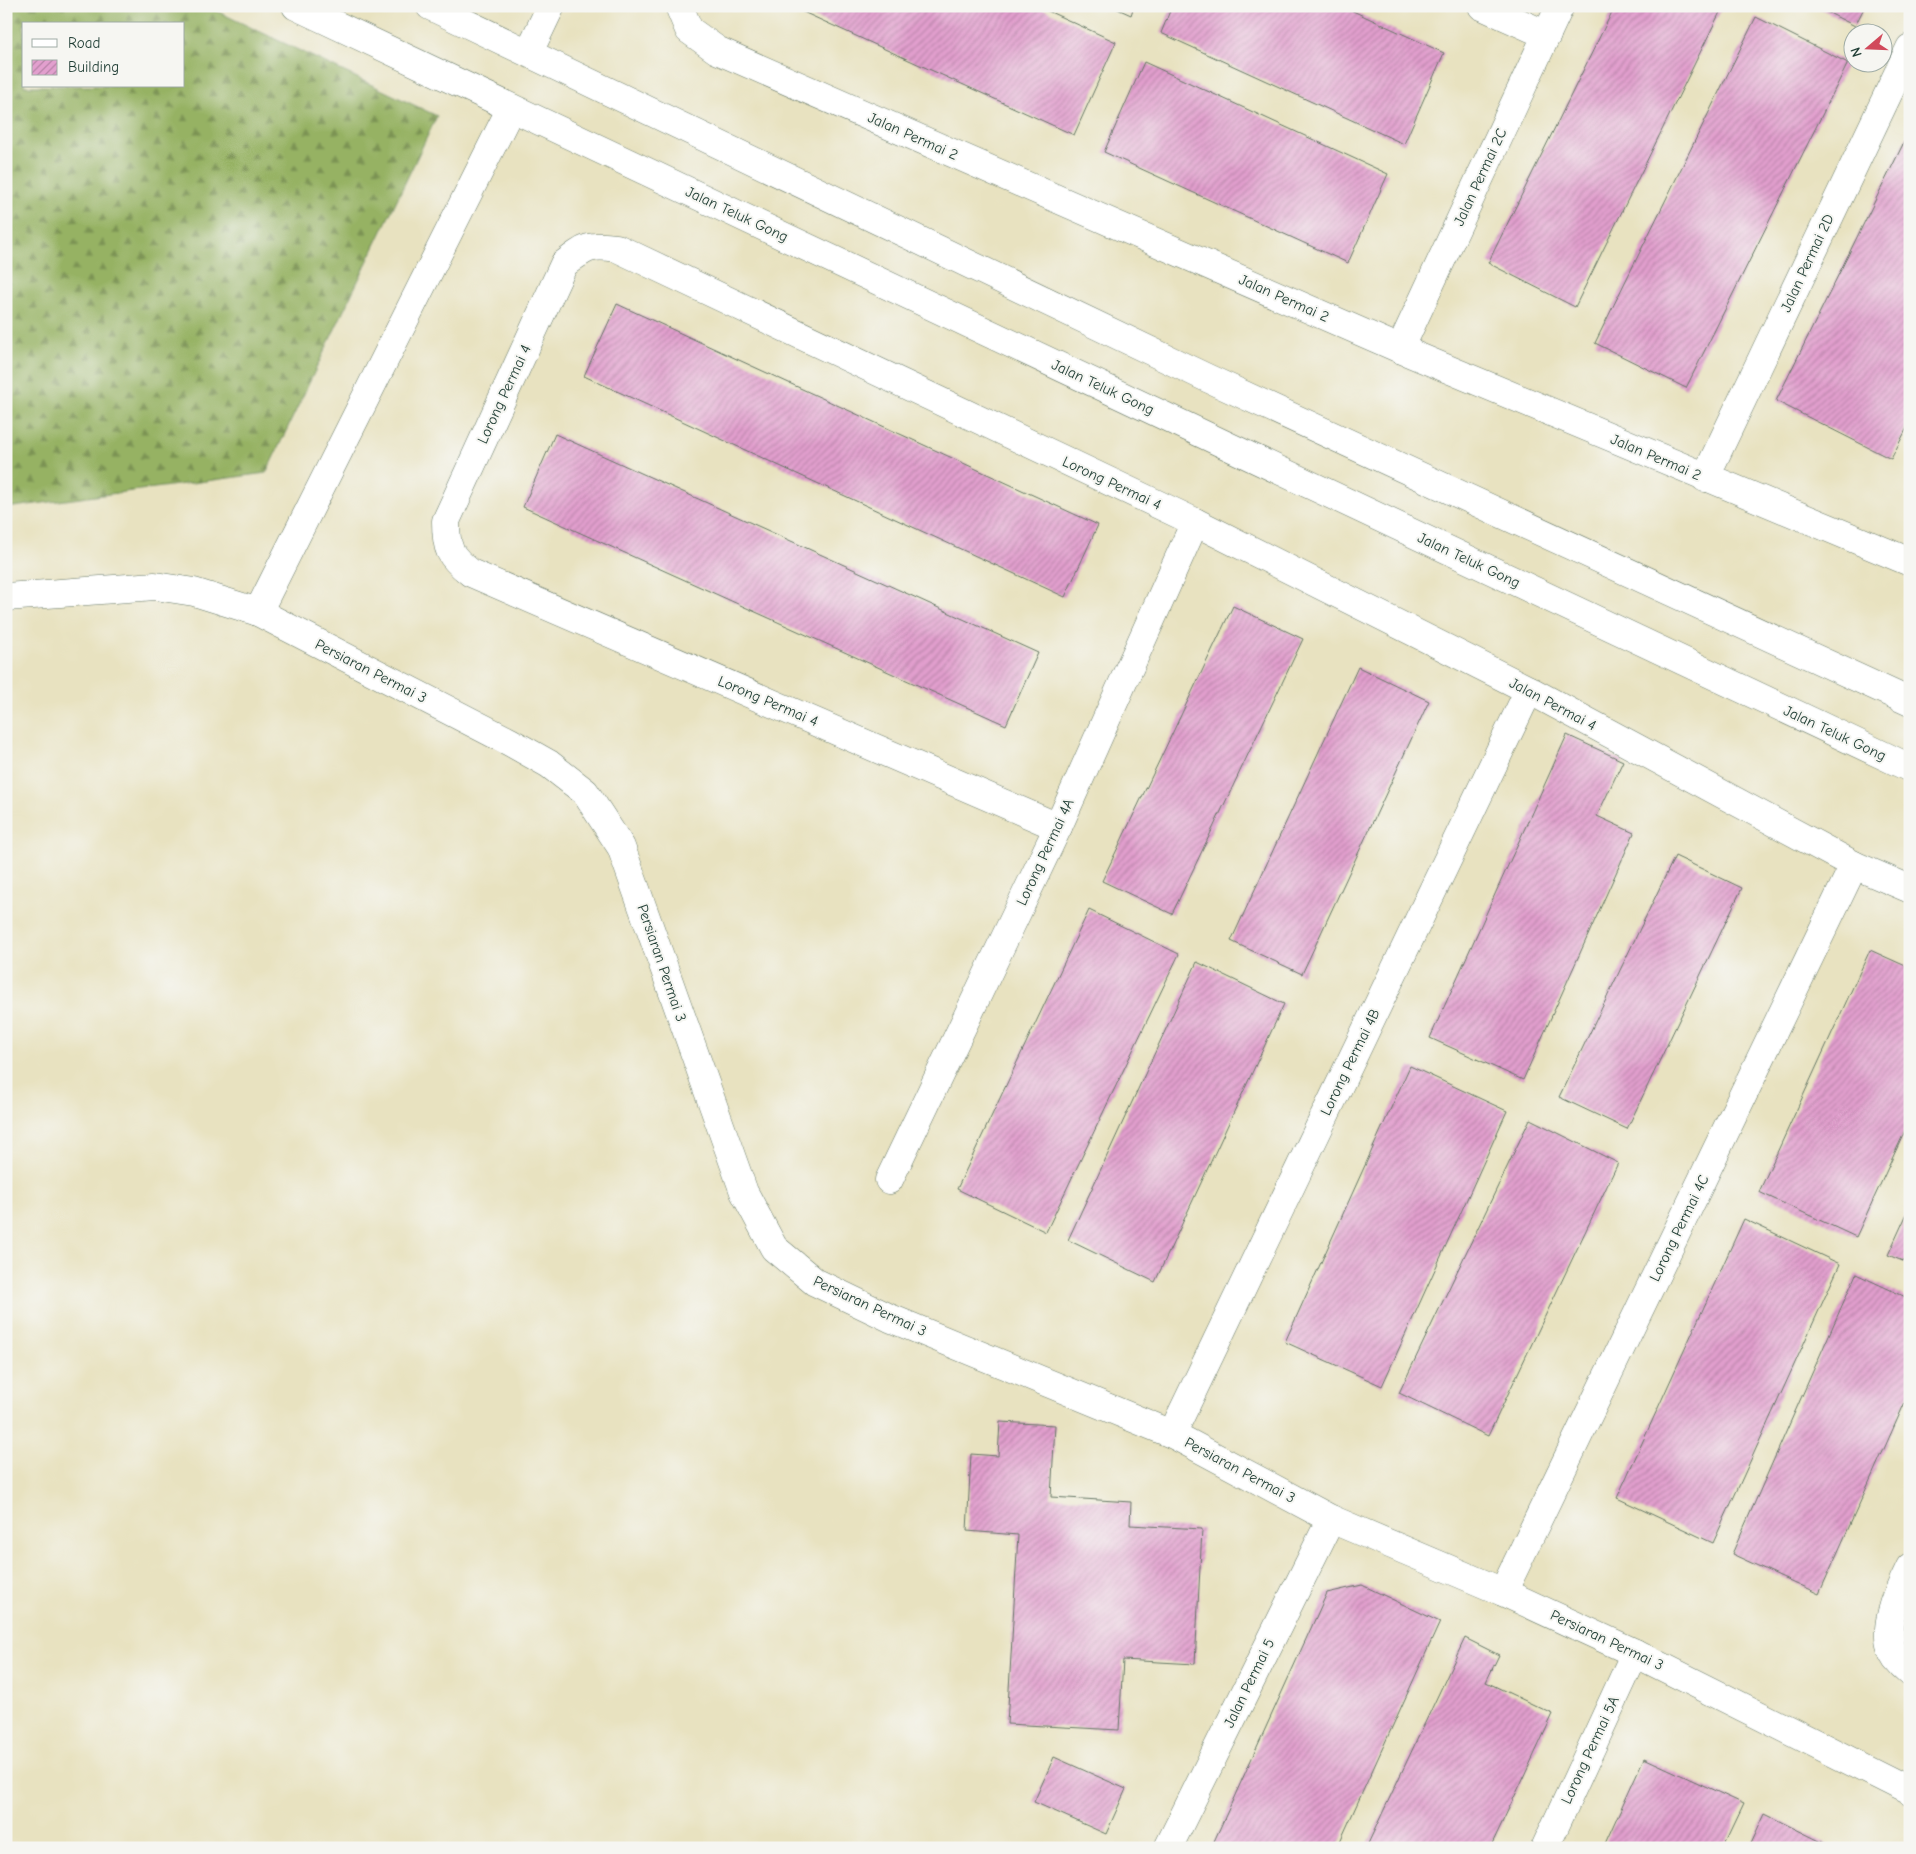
<svg xmlns="http://www.w3.org/2000/svg" width="1916" height="1854" viewBox="0 0 1916 1854" font-family="'Comic Neue',sans-serif">
<style>
.forest{fill:url(#forest-firs);stroke:#5a784c;fill-rule:evenodd}
.building{fill:url(#building-hatch)}
.lines{fill:none;stroke-linecap:round;stroke-linejoin:round}
.minor-casing{stroke:#657765;stroke-width:29}
.major-casing{stroke:#657765;stroke-width:29}
.minor{stroke:#fff;stroke-width:28}
.major{stroke:#fff;stroke-width:28}
.labels{text-anchor:middle;stroke-width:4;stroke-linejoin:round;paint-order:stroke}
.street-label{font-size:15px;fill:#1f3d34;stroke:#f6f6f2}
</style>
<defs>
<pattern id="forest-firs" width="22" height="20" patternUnits="userSpaceOnUse" patternTransform="scale(1.25)"><rect width="22" height="20" fill="#96b264"/><path d="M5 1l3.5 6h-7zM16 11l3.5 6h-7z" fill="#7a9253"/></pattern>
<pattern id="building-hatch" width="6" height="6" patternUnits="userSpaceOnUse" patternTransform="scale(1.25)"><rect width="6" height="6" fill="#e29fce"/><path d="M-1 1l2-2M0 6l6-6M5 7l2-2" fill="none" stroke="#b783a8"/></pattern>
</defs>
<rect width="100%" height="100%" fill="#f6f6f2"/>
<filter id="ink" filterUnits="userSpaceOnUse"><feTurbulence type="fractalNoise" baseFrequency=".02" numOctaves="2"/><feDisplacementMap in="SourceGraphic" scale="10" xChannelSelector="R" yChannelSelector="G"/><feConvolveMatrix kernelMatrix="1 2 1 2 8 2 1 2 1" color-interpolation-filters="sRGB"/></filter>
<filter id="wash" filterUnits="userSpaceOnUse"><feTurbulence type="fractalNoise" baseFrequency=".0096" numOctaves="4" result="noise"/><feDisplacementMap in="SourceGraphic" scale="20" xChannelSelector="R" yChannelSelector="G"/><feGaussianBlur stdDeviation="1.12" result="paint"/><feColorMatrix in="noise" values="0 0 0 0 0 0 0 0 0 0 0 0 0 0 0 0 0 1.4 0 .05"/><feComposite in="paint" operator="in"/></filter>
<g filter="url(#wash)">
<rect width="100%" height="100%" fill="#e8e2c0"/>
<!-- forest -->
<path class="forest" d="M6,6H206L437,116L266,473L6,508ZM24,24H184V86H24Z"/>
<g id="blocks">
<!-- building -->
<g class="building">
<path d="M790,6H1037L1116,42L1074,135Z"/>
<path d="M1111,6H1134L1131,15Z"/>
<path d="M1172,6H1342L1444,53L1404,144L1161,33Z"/>
<path d="M1615,6H1723L1575,307L1488,263Z"/>
<path d="M1815,6H1865L1855,26Z"/>
<path d="M1756,17L1848,63L1686,388L1595,343Z"/>
<path d="M1144,62L1388,174L1348,263L1104,152Z"/>
<path d="M1910,130V422L1891,459L1776,401Z"/>
<path d="M617,304L1098,525L1065,597L584,376Z"/>
<path d="M555,434L1038,653L1006,725L523,507Z"/>
<path d="M1233,606L1303,639L1172,914L1102,881Z"/>
<path d="M1358,667L1429,701L1302,974L1231,941Z"/>
<path d="M1567,735L1623,761L1597,816L1634,833L1523,1080L1430,1038Z"/>
<path d="M1675,856L1742,888L1627,1129L1559,1097Z"/>
<path d="M1089,910L1179,954L1046,1232L957,1189Z"/>
<path d="M1870,950L1910,968V1120L1856,1237L1759,1192Z"/>
<path d="M1197,962L1284,1004L1155,1282L1068,1240Z"/>
<path d="M1410,1066L1507,1111L1382,1386L1285,1342Z"/>
<path d="M1530,1119L1618,1163L1488,1436L1399,1393Z"/>
<path d="M1910,1207V1264L1888,1255Z"/>
<path d="M1744,1219L1840,1264L1713,1543L1617,1498Z"/>
<path d="M1856,1274L1910,1299V1391L1819,1594L1732,1554Z"/>
<path d="M1000,1422L1055,1425L1051,1497L1131,1502L1130,1525L1202,1529L1195,1664L1123,1660L1119,1730L1007,1724L1018,1535L967,1531L971,1454L998,1456Z"/>
<path d="M1362,1585L1440,1622L1337,1848H1211L1327,1593Z"/>
<path d="M1465,1638L1499,1655L1486,1682L1553,1714L1521,1783L1490,1848H1366Z"/>
<path d="M1054,1757L1126,1789L1106,1834L1034,1802Z"/>
<path d="M1644,1758L1744,1804L1723,1848H1603Z"/>
<path d="M1765,1814L1834,1848H1749Z"/>
</g>
</g>
</g>
<g filter="url(#ink)">
<use href="#blocks" fill-opacity="0" stroke="#657765" stroke-width="1"/>
<g class="lines">
<defs>
<g id="minor">
<path d="M679,6L689,30L717,50L1400,349L1910,562"/>
<path d="M1482,6L1547,35"/>
<path d="M529,52L551,6"/>
<path d="M1400,349L1560,6"/>
<path d="M1705,478L1910,48"/>
<path d="M6,597L155,586L194,592L258,612L510,742L549,764L585,792L621,847L744,1192L774,1248L815,1282L890,1318L1172,1434L1331,1519L1503,1592L1635,1653L1910,1791"/>
<path d="M258,612L511,108"/>
<path d="M1058,827L471,573C449,556 446,549 446,521L564,264C586,247 590,244 617,248L1195,522L1529,690L1854,865L1910,889"/>
<path d="M889,1180L1058,827L1195,522"/>
<path d="M1172,1434L1529,690"/>
<path d="M1910,1567C1898,1591 1878,1634 1896,1659C1900,1664 1905,1669 1910,1673"/>
<path d="M1503,1592L1854,865"/>
<path d="M1168,1848L1331,1519"/>
<path d="M1545,1848L1635,1653"/>
</g>
<g id="major">
<path d="M296,6L1910,768"/>
<path d="M430,6L1205,377L1910,702"/>
</g>
</defs>
<!-- minor casing -->
<use href="#minor" class="minor-casing"/>
<!-- major casing -->
<use href="#major" class="major-casing"/>
<!-- minor -->
<use href="#minor" class="minor"/>
<!-- major -->
<use href="#major" class="major"/>
</g>
</g>
<g class="labels">
<!-- street labels -->
<g class="street-label">
<text transform="translate(913 136) rotate(24)" y="5">Jalan Permai 2</text>
<text transform="translate(1480 177) rotate(-65)" y="5">Jalan Permai 2C</text>
<text transform="translate(737 214) rotate(25)" y="5">Jalan Teluk Gong</text>
<text transform="translate(1807 263) rotate(-65)" y="5">Jalan Permai 2D</text>
<text transform="translate(1284 298) rotate(24)" y="5">Jalan Permai 2</text>
<text transform="translate(1103 387) rotate(25)" y="5">Jalan Teluk Gong</text>
<text transform="translate(504 394) rotate(-65)" y="5">Lorong Permai 4</text>
<text transform="translate(1656 457) rotate(23)" y="5">Jalan Permai 2</text>
<text transform="translate(1112 483) rotate(25)" y="5">Lorong Permai 4</text>
<text transform="translate(1469 560) rotate(25)" y="5">Jalan Teluk Gong</text>
<text transform="translate(371 671) rotate(27)" y="5">Persiaran Permai 3</text>
<text transform="translate(768 701) rotate(23)" y="5">Lorong Permai 4</text>
<text transform="translate(1553 704) rotate(28)" y="5">Jalan Permai 4</text>
<text transform="translate(1835 733) rotate(25)" y="5">Jalan Teluk Gong</text>
<text transform="translate(1045 852) rotate(-65)" y="5">Lorong Permai 4A</text>
<text transform="translate(662 963) rotate(71)" y="5">Persiaran Permai 3</text>
<text transform="translate(1350 1062) rotate(-64)" y="5">Lorong Permai 4B</text>
<text transform="translate(1679 1228) rotate(-64)" y="5">Lorong Permai 4C</text>
<text transform="translate(870 1306) rotate(25)" y="5">Persiaran Permai 3</text>
<text transform="translate(1240 1470) rotate(28)" y="5">Persiaran Permai 3</text>
<text transform="translate(1607 1640) rotate(25)" y="5">Persiaran Permai 3</text>
<text transform="translate(1249 1683) rotate(-64)" y="5">Jalan Permai 5</text>
<text transform="translate(1590 1750) rotate(-65)" y="5">Lorong Permai 5A</text>
</g>
</g>
<!-- margin -->
<rect width="1916" height="1854" fill="none" stroke="#f6f6f2" stroke-width="25"/>
<!-- legend -->
<rect x="22" y="22" width="162" height="65" fill="#f6f6f2" stroke="#a0aca6"/>
<rect x="32" y="39" width="25" height="8" fill="#ffffff" stroke="#a0aca6"/>
<text x="68" y="48" font-size="15" fill="#1f3d34">Road</text>
<rect x="32" y="60" width="25" height="15" fill="url(#building-hatch)" stroke="#a0aca6"/>
<text x="68" y="72" font-size="15" fill="#1f3d34">Building</text>
<!-- north arrow -->
<g transform="translate(1868 48) rotate(251)"><circle r="24" fill="#f6f6f2" stroke="#a0aca6"/>
<path d="M0-4L9 19L0 12L-9 19Z" fill="#d1495b"/>
<text y="-8" font-size="14" font-weight="bold" text-anchor="middle" fill="#1f3d34">N</text>
</g>
</svg>
